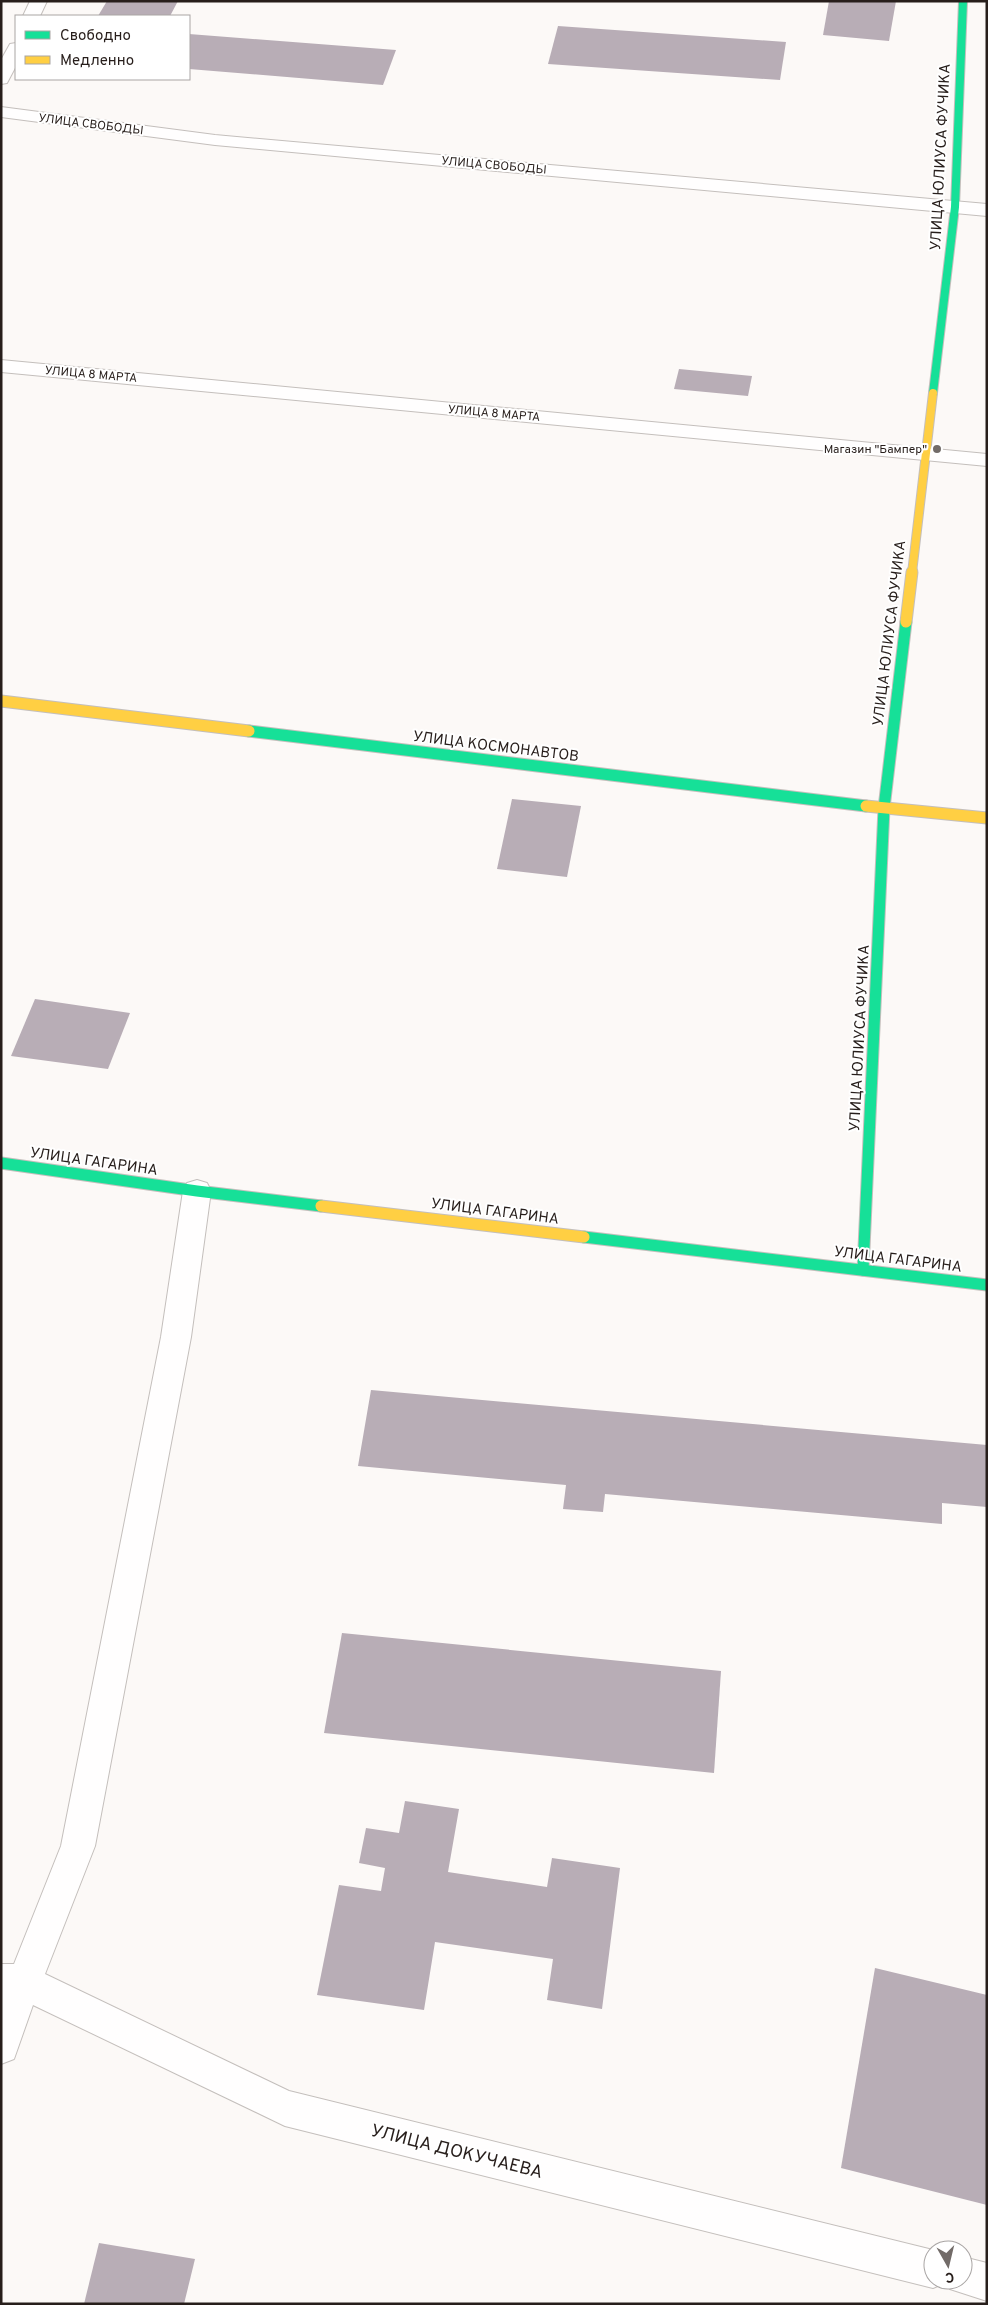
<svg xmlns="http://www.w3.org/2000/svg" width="988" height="2305" viewBox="0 0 988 2305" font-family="Overpass,sans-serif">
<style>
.building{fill:#b8adb6}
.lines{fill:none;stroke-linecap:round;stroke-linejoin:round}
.street-casing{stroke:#c4bfbc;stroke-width:2}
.fast-far1-casing{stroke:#c4bfbc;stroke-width:10}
.fast-casing{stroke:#c4bfbc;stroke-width:13}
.slow-far1-casing{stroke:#c4bfbc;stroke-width:10}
.slow-casing{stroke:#c4bfbc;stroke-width:13}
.street{fill:#fffefe;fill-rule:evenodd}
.fast-far1{stroke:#16e098;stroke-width:8}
.fast{stroke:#16e098;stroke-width:11}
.slow-far1{stroke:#ffcf43;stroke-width:8}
.slow{stroke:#ffcf43;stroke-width:11}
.poi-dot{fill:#726b68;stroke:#fff;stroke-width:2}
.labels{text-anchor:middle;stroke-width:4;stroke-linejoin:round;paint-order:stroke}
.far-street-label{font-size:12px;fill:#271e1b;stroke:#fff}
.far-poi-label{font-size:12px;fill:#271e1b;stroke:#fff;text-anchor:end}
.street-label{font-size:15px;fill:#271e1b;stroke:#fff}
.near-street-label{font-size:18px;fill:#271e1b;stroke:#fff}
</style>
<rect width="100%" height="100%" fill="#fcf9f7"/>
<!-- building -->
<g class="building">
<path d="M107,1H178L170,16H98Z"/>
<path d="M829,1H896L889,41L823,35Z"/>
<path d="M558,26L786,42L780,80L548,64Z"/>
<path d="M189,34L396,50L383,85L189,69Z"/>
<path d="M679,369L752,376L748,396L674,389Z"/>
<path d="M512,799L581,806L567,877L497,869Z"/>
<path d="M35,999L130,1013L108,1069L11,1056Z"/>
<path d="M371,1390L987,1445V1507L942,1503V1524L605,1494L603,1512L563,1509L566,1485L358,1466Z"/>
<path d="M342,1633L721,1671L714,1773L324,1733Z"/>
<path d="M405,1801L459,1809L448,1872L547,1887L552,1858L620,1868L602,2009L547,2000L553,1959L435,1942L424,2010L317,1995L339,1885L381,1891L385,1868L359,1863L366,1828L399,1833Z"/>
<path d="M875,1968L987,1995V2205L841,2168Z"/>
<path d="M99,2243L195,2259L184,2304H84Z"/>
</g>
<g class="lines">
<defs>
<g id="street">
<path d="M30,1H47L40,16H23Z"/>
<path d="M16,43V66L7,83L1,84V60L10,44Z"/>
<path d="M1,107L215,135L987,204V216L215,145L1,117Z"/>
<path d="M1,360L987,454V466L1,372Z"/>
<path d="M197,1180L207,1183L211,1191L191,1337L95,1846L45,1974L289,2091L933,2250V2280H963V2257L987,2263V2301L950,2289L947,2282L933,2288L285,2126L33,2005L14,2059L1,2064V1964H14L61,1846L161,1337L183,1191L187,1183Z"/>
</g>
<path id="fast-far1" d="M933,393L955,207L963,1"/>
<g id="fast">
<path d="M249,731L866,806"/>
<path d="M1,1163L197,1191L321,1206"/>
<path d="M584,1237L987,1285"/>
<path d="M863,1270L884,808L906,622"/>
</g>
<path id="slow-far1" d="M912,573L933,393"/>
<g id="slow">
<path d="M906,622L912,572"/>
<path d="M1,701L249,731"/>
<path d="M866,806L987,818"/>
<path d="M321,1206L584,1237"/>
</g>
</defs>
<!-- street casing -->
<use href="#street" class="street-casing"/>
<!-- fast-far1 casing -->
<use href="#fast-far1" class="fast-far1-casing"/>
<!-- fast casing -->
<use href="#fast" class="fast-casing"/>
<!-- slow-far1 casing -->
<use href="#slow-far1" class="slow-far1-casing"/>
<!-- slow casing -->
<use href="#slow" class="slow-casing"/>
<!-- street -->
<use href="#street" class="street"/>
<!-- fast-far1 -->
<use href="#fast-far1" class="fast-far1"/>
<!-- fast -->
<use href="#fast" class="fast"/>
<!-- slow-far1 -->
<use href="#slow-far1" class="slow-far1"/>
<!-- slow -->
<use href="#slow" class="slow"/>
</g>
<!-- markers -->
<circle class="poi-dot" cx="937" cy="449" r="5"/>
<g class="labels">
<!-- far-street labels -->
<g class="far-street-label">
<text transform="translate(91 124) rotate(7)" y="4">УЛИЦА СВОБОДЫ</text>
<text transform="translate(494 165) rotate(5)" y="4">УЛИЦА СВОБОДЫ</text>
<text transform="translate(91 374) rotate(5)" y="4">УЛИЦА 8 МАРТА</text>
<text transform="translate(494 413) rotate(5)" y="4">УЛИЦА 8 МАРТА</text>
</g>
<!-- far-poi labels -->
<g class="far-poi-label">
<text x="927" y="453">Магазин "Бампер"</text>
</g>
<!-- street labels -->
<g class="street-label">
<text transform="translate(940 157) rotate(-87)" y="5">УЛИЦА ЮЛИУСА ФУЧИКА</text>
<text transform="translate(889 633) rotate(-83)" y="5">УЛИЦА ЮЛИУСА ФУЧИКА</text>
<text transform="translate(496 746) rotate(7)" y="5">УЛИЦА КОСМОНАВТОВ</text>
<text transform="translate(859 1038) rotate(-87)" y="5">УЛИЦА ЮЛИУСА ФУЧИКА</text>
<text transform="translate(94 1161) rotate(8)" y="5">УЛИЦА ГАГАРИНА</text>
<text transform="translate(495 1211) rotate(7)" y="5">УЛИЦА ГАГАРИНА</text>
<text transform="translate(898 1259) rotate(7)" y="5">УЛИЦА ГАГАРИНА</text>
</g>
<!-- near-street labels -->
<g class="near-street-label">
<text transform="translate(457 2151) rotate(14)" y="6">УЛИЦА ДОКУЧАЕВА</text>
</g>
</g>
<!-- border -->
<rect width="988" height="2305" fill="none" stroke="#271e1b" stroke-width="5"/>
<!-- legend -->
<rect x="15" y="15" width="175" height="65" fill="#ffffff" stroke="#a9a5a4"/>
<rect x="25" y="31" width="25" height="8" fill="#16e098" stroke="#a9a5a4"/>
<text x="60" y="40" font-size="15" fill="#271e1b">Свободно</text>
<rect x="25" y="56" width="25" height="8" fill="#ffcf43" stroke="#a9a5a4"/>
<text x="60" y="65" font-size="15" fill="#271e1b">Медленно</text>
<!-- north arrow -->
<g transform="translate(948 2265) rotate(172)"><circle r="24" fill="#ffffff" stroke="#a9a5a4"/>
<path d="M0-4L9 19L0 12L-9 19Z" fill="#726b68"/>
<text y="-8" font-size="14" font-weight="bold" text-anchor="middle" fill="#271e1b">С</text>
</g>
</svg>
